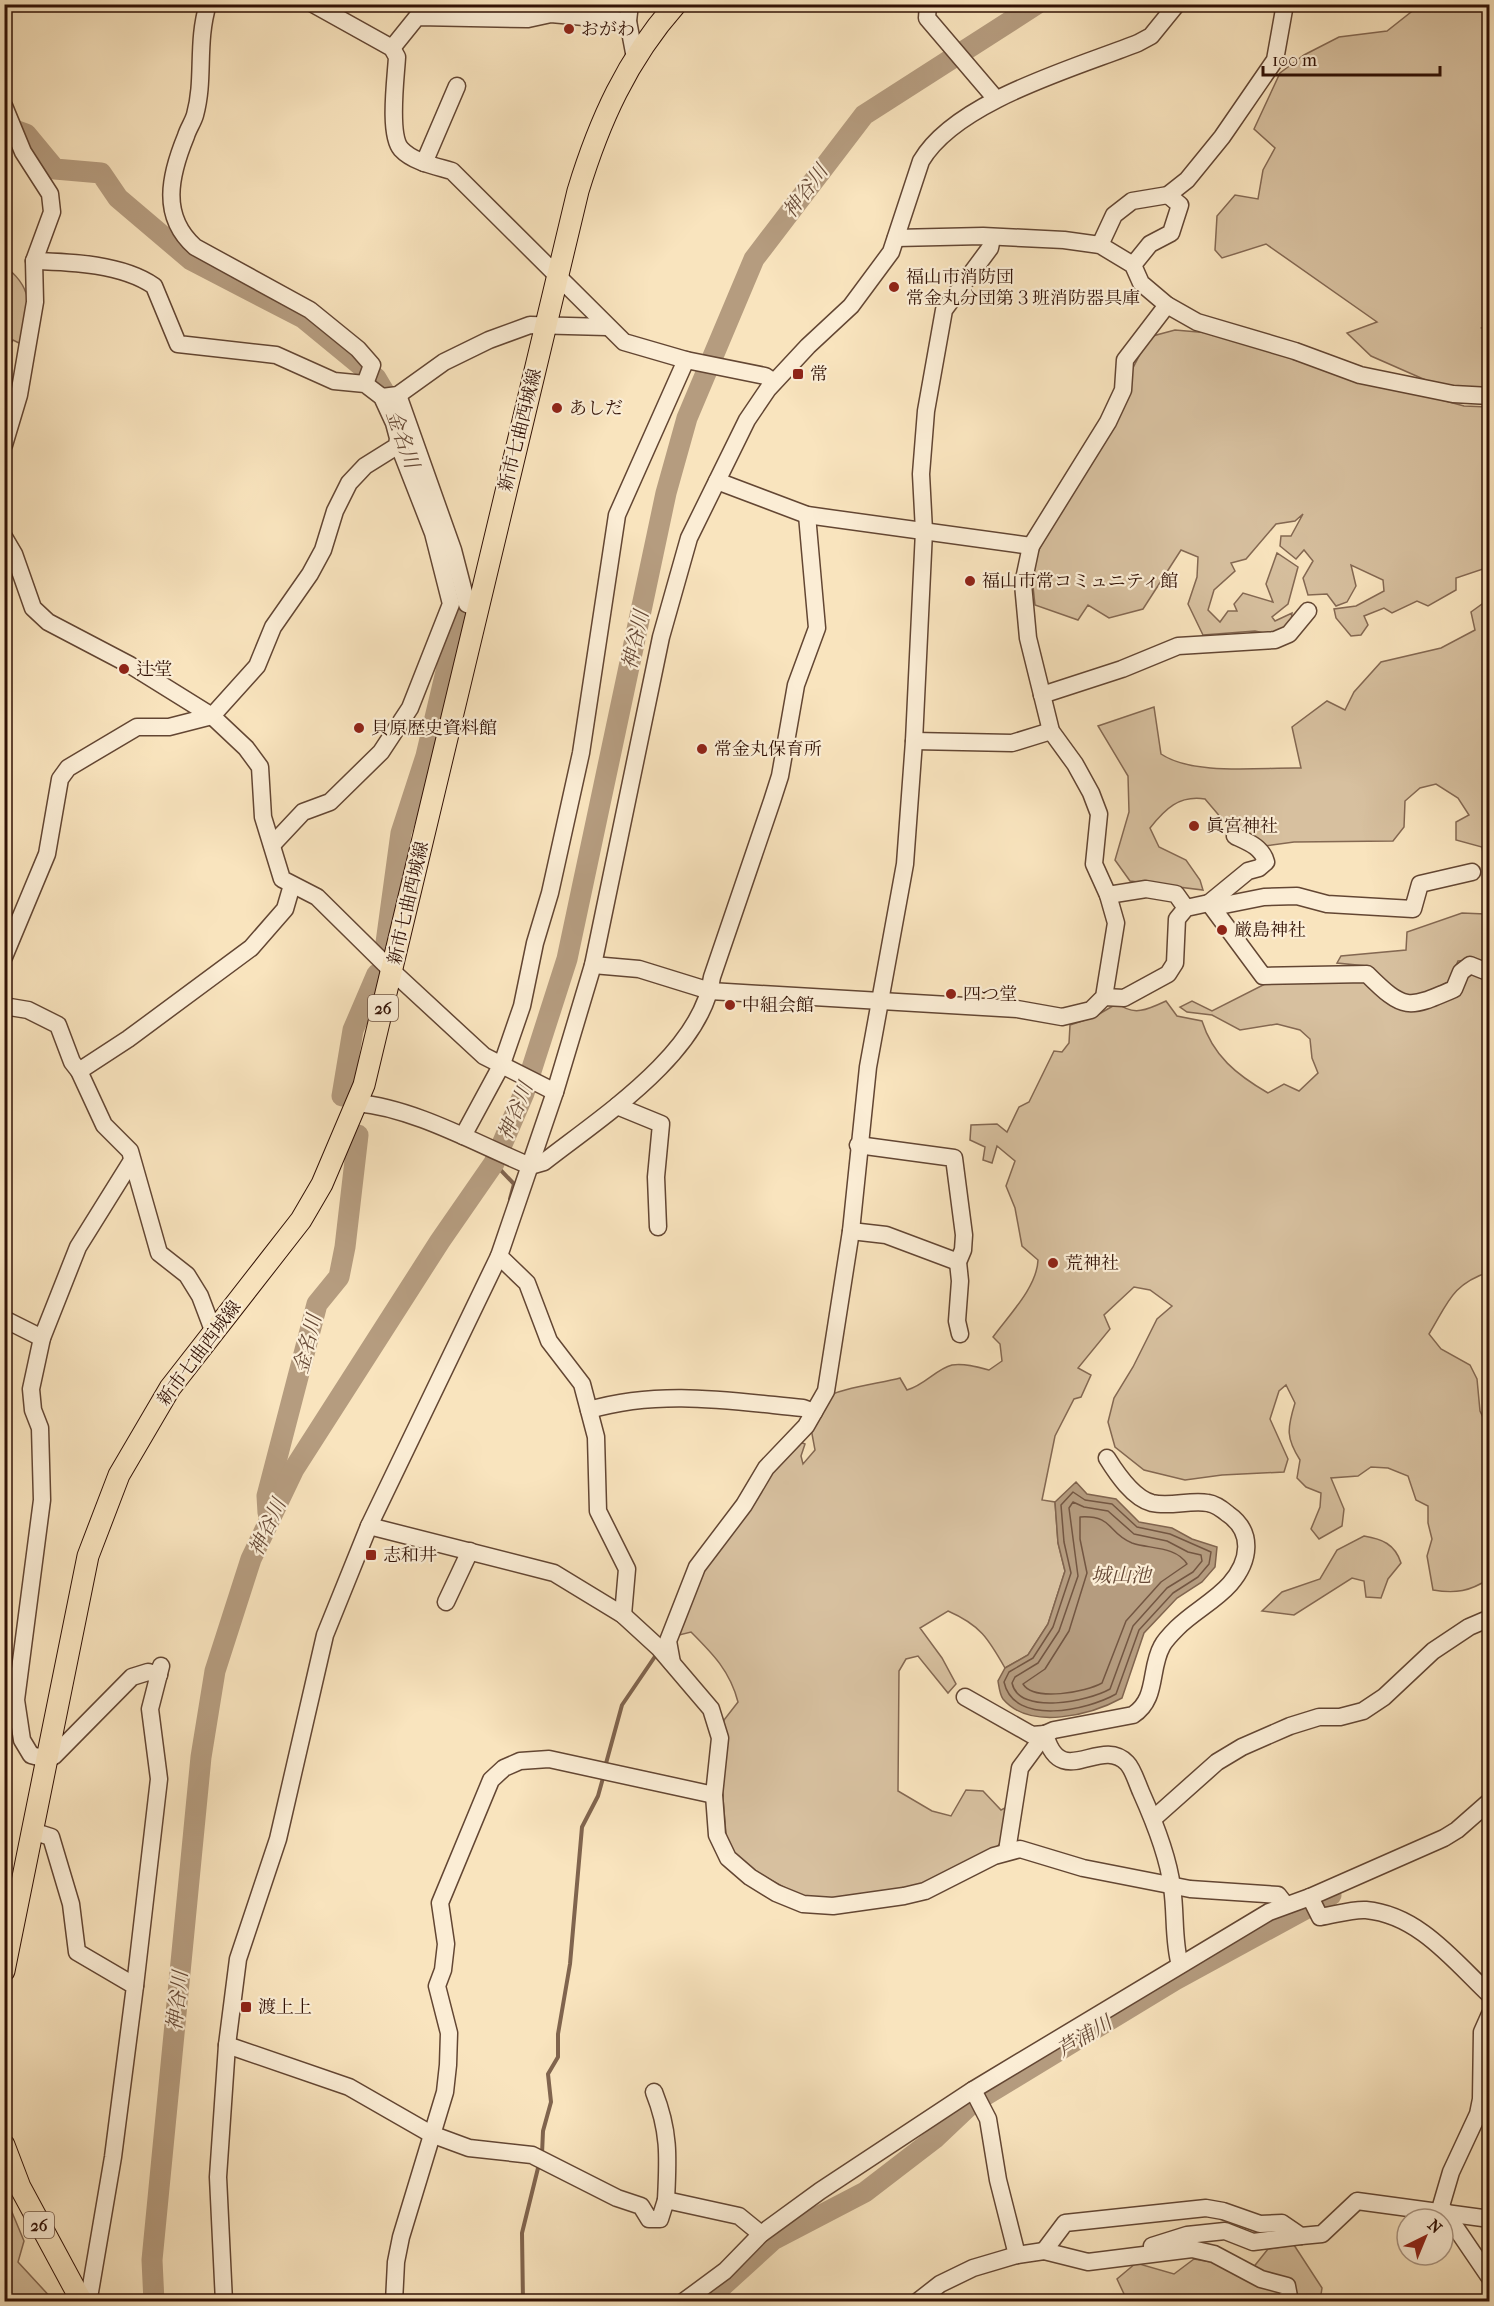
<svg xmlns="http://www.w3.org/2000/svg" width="1494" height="2306" viewBox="0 0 1494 2306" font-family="'IM FELL French Canon','Noto Serif JP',serif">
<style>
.green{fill:#d7c09f;stroke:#846852;stroke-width:1.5}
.water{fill:#b59c7f;stroke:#80644e;stroke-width:1.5}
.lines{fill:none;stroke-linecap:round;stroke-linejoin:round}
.shore{stroke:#735642;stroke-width:1.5}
.stream{stroke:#80644e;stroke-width:4}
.river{stroke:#b59c7f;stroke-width:21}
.minor-casing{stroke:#634633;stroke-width:19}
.major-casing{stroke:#311105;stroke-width:23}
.minor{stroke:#fbedd5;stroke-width:16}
.major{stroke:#f9e4be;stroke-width:21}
.poi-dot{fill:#8f2418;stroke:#fbedd5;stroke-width:2}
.labels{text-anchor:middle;stroke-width:4.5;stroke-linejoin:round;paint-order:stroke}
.shield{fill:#fbedd5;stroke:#6e5343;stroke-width:1.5}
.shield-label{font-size:16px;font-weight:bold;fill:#311105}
.poi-label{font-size:18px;fill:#311105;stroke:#fbedd5;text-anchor:start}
.street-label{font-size:18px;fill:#311105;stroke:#fbedd5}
.water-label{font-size:20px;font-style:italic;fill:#664936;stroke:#fbedd5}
</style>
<rect width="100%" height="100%" fill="#f9e4be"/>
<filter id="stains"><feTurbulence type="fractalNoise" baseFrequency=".00333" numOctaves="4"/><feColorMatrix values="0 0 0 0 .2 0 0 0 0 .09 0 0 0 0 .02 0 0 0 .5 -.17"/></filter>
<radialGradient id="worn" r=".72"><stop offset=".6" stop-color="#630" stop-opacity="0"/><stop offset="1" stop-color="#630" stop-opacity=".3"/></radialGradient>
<!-- green -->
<g class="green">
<path d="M1420,5H1489L1490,325L1482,328L1489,330L1490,387L1484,393L1446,389L1371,356L1347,333L1377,322L1266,244L1222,258L1215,250L1217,216L1235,195L1258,199L1263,170L1275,148L1254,129L1280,73L1304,55L1339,37L1387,31Z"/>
<path d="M4,266C36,288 29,313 25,346L13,340L5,354Z"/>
<path d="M1175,330L1221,334L1301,362L1464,406L1489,407V567L1456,578V590L1428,606L1417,601L1392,613L1384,608L1364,616L1368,625L1361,635L1351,636L1336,618L1334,609L1356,606L1384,591L1383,580L1351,565L1356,586L1347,602L1336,606L1327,594L1308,595L1303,578L1313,561L1304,550L1296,559L1280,546L1281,536H1291L1303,514L1295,521L1276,524L1246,559L1231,563L1235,571L1214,590L1208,610L1220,622L1228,611H1237L1234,604L1243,593L1273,602L1266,584L1277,553L1298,567L1288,604L1272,617L1275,621L1292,613L1290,630L1278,636L1255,631L1203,635L1188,604L1197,577L1198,557L1181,550L1143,609L1109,618L1088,605L1078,620L1035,605L1031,568L1042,543L1149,337Z"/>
<path d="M1489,599V865L1485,864L1482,847L1456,840V822L1469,815L1458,798L1436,784L1420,788L1405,801L1404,827L1393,841L1294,842L1265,846L1228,826L1205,799C1179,795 1165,809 1150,828L1159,847L1186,860L1200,880L1203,890L1130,881L1115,860L1129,812L1128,776L1098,726L1154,707L1161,754C1194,776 1261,767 1301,768L1292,727L1327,701L1345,710L1354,692L1381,662L1441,648L1475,630L1471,612Z"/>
<path d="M1462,913L1485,914C1492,923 1490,930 1485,940L1489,944V965L1474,960L1458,961L1449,982L1419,995H1399L1367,966L1337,963L1341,956L1406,950L1407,932Z"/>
<path d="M1474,970L1489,977V1272C1452,1284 1448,1303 1429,1334L1441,1349L1470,1365L1477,1379L1480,1411L1489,1430V1579C1470,1591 1456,1594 1433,1590L1427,1556L1432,1539L1428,1523V1506L1416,1500L1408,1476L1388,1468L1371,1467L1358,1476L1331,1478L1344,1509L1342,1526L1319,1539L1311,1529L1320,1507L1321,1493L1306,1487L1297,1478L1300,1460C1286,1438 1287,1429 1295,1403L1286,1385L1279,1391L1270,1419L1288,1459L1284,1472L1222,1475L1185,1480L1144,1470L1115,1447L1108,1422L1114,1398L1133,1367L1157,1319L1172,1306L1150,1290L1134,1287L1104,1315L1110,1329L1078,1368L1091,1375L1081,1397L1074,1399L1055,1436L1042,1500L1055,1502L1058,1543L1065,1571L1048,1624L1028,1655L1005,1668C988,1638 980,1625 948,1611L920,1628L942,1658L956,1684L948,1693L918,1656L906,1659L899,1671L898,1791L932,1811L951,1816L966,1790L983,1791L1001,1810L1011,1805L1008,1835L991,1853L916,1887L836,1900L800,1896L738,1862L727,1846L719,1751L724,1720L738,1702C730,1671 713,1654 691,1632L675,1636L683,1606L787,1437L805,1444L801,1456L803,1464L815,1450L810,1423C814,1415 819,1404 825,1398C836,1389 882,1383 900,1378L907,1390C925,1385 936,1369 952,1365C964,1363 978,1367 989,1370L1002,1361L1000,1344L993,1337C1009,1315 1037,1287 1038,1260L1022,1246L1015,1208L1006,1186L1015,1161L997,1146L992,1163L983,1160L985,1147L970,1140L971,1125L997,1124L1007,1132L1019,1107L1029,1102L1054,1051L1062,1052L1069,1043L1070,1025L1094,1017L1118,1003C1133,1017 1149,1009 1166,1001L1177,1016L1202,1021C1213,1056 1237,1075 1268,1093L1284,1084L1299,1091L1318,1073L1312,1058L1310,1039L1300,1030L1277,1024L1240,1030L1212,1015L1187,1012L1180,1007L1192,1001L1212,1011L1265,984L1364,980L1417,1007L1465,974Z"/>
<path d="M1364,1536C1382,1539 1395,1544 1401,1563L1388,1579L1381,1598L1366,1597L1364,1581L1352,1578L1294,1615L1262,1611L1282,1592L1320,1579L1337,1550Z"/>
<path d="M4,2193L24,2241L18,2262L54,2301H5Z"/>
<path d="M1294,2245L1322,2288L1320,2301H1296L1293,2283C1280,2274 1266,2276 1252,2269L1268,2249Z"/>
<path d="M1194,2259L1228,2265L1281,2290L1285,2301H1120L1124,2294L1117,2279L1136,2263L1174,2274Z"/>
</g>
<!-- water -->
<path class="water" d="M1076,1482L1087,1494L1116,1499L1139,1522L1172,1528L1192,1539L1217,1547L1215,1567L1202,1582L1177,1598L1144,1633L1122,1698C1091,1715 1030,1731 1003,1699C1000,1695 999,1687 998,1681L1005,1668L1028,1655L1048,1624L1065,1571L1058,1543L1055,1502Z"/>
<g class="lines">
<!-- shore -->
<g class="shore">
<path d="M1073,1492L1085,1500L1112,1504L1137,1527L1170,1534L1211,1552L1209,1564L1198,1577L1173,1593L1139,1630L1116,1694C1088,1710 1014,1727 1004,1682L1009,1672L1033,1658L1053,1627L1071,1573L1064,1542L1061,1505Z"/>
<path d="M1073,1502L1084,1507L1108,1511L1134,1534L1167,1541L1188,1552L1201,1555L1202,1561L1193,1572L1167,1588L1133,1626L1110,1689C1089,1701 1019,1716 1012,1683L1015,1677L1038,1663L1059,1631L1078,1576L1069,1508Z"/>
<path d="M1080,1517C1114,1515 1107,1533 1132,1543C1149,1549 1176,1546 1187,1564L1161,1582L1126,1621L1102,1683C1086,1692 1034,1702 1023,1684L1045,1669L1069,1631L1087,1573L1080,1539Z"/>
</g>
<!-- stream -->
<g class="stream">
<path d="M494,1163L514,1184L510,1199"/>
<path d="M605,1767L622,1705L656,1655"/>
<path d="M542,2154L543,2131L551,2102L548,2074L558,2057V2034L570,1964L582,1827L598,1796L603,1778"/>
<path d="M523,2302L522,2233L539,2164"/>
</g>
<!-- river -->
<g class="river">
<path d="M4,126L26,134L55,169L101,173L118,198L191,260L303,318L376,378L395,410L416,472"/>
<path d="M385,950L401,833L426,756L457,625L452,584"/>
<path d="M342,1096L353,1030L377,974"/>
<path d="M268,1513L267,1496L317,1304L339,1277L345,1247L358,1135"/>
<path d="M154,2302L152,2260L201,1757L215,1671L251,1559L294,1469L440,1241L494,1163L524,1093L567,959L666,493L687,418L754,259L864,115L1037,4"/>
<path d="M705,2302L773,2240L865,2192L934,2139L971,2104L1175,1980L1331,1895"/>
</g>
<defs>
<g id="minor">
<path d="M208,4C196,43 205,79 195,115C193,122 188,129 186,136C170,175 160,216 195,247L310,310L358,349L372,365L365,384"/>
<path d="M313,4L392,48L397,57C396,77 388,134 401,149C413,162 435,166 452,171L624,342L686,360L765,376L774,382"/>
<path d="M630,4L628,21L635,58"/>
<path d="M928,4L927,18L996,99"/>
<path d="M392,48L417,17L528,19L551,14L628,21"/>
<path d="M4,106L23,152L50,194L52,212L34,261L35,302L19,395L4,445"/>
<path d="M424,163L457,86"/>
<path d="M896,238L983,236L1064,240L1100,245L1133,265L1141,283L1167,305L1197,322L1295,351L1360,375L1453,394L1490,396"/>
<path d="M1100,245L1114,215L1132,201L1168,195L1187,180L1222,137L1275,60L1285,4"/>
<path d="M1133,265L1150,244L1171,233L1180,205L1168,195"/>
<path d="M398,395L453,550L467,604L477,608"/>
<path d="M382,397L398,395L444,362L489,340L530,325L607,327"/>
<path d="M717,481L807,515L1031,546"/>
<path d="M4,537L14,554L33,608L48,622L130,665L212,716L246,748L260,767L263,817L282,879L317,897L392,971L484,1056L555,1092"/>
<path d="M1042,695L1122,669L1178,646L1275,640L1289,634L1308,611"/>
<path d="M914,741L1012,743L1051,731"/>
<path d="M1235,836C1248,842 1262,847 1266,862L1259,868L1248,871L1209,903L1263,976L1367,974C1404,1011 1408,1009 1454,989L1461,972L1470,965L1490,973"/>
<path d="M272,845L303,812L330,802L381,752L410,708L451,604L433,533L401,451L397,446"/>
<path d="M1108,895L1146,889L1176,894L1186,908"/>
<path d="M4,957L47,854L60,779L68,768L137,727H169L212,716L257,666L273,627L310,574L323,550L335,511L349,483L365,466L397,446L398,438L394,423L382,397L365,384L334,381L276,355L178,344L154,286C122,264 72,262 34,261"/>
<path d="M593,965L639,969L710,991L1017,1009L1062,1017L1091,1010L1104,997L1116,923L1108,895L1094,864L1099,814L1091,793L1075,764L1051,731L1028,638L1023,584L1031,546L1108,422L1123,390L1125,360L1167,305"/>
<path d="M1104,997L1124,998L1168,974L1175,963L1177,919L1186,908L1209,903L1219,906L1264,897L1297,896L1327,904L1413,909L1420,884L1472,872"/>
<path d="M4,1006L28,1010L58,1025L72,1062L79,1071L104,1125L130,1151L159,1253L187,1275L200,1296L214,1333"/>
<path d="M79,1071L128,1039L251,948L285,909L292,885"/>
<path d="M357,1103C414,1108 477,1144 530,1166L544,1162C600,1118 702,1053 712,977L772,801L780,776L796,685L817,628L807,515"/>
<path d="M617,1106L661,1124L656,1177L658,1227"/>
<path d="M463,1136L502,1064L522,1006L535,943L550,893L581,753L617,515L686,360"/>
<path d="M858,1145L954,1158L964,1235L963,1250L958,1262L960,1281L957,1321L960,1334"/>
<path d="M131,1162L78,1247L42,1338L31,1389L33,1410L40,1428L42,1500L16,1700L22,1740L31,1755L46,1759L54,1756L132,1677L148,1672L159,1675"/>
<path d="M851,1231L886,1235L958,1262"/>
<path d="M499,1256L527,1283L549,1341L582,1384L596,1437L598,1511L627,1569L623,1615"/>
<path d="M4,1319L42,1338"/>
<path d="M589,1410C661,1389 731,1401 803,1408L814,1412"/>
<path d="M1107,1458C1117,1474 1133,1498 1152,1503C1170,1507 1190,1500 1208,1503C1215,1504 1222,1509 1228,1514C1254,1532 1250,1561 1230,1584C1215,1601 1193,1612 1177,1628C1172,1633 1165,1640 1162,1646C1149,1669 1158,1699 1133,1715L1054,1730L1045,1734C1061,1792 1100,1735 1127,1763C1133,1769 1137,1783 1141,1792C1154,1821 1168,1855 1172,1887C1176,1913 1173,1941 1180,1965"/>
<path d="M369,1526L554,1573L623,1615L659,1648L711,1709L720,1738L714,1795L717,1835L728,1858L750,1877L776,1893L803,1904L833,1906L904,1896L925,1891L994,1856L1020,1849L1083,1868L1190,1889L1278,1895L1285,1904"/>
<path d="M446,1602L470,1551"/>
<path d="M672,1663L668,1641L697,1567L744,1505L766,1468L806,1426L826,1391L851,1231L868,1067L905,864L914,741L924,531L921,474L926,411L944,310L990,248L992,238"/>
<path d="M965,1697L1032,1735L1045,1734"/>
<path d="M1153,1819L1217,1762L1242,1747L1290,1726L1319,1717H1340L1363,1711L1384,1697L1433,1651L1469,1627L1490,1618"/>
<path d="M32,1831L51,1837L71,1904L77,1952L135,1986L113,2157L90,2292L81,2299"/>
<path d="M1007,1851L1020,1768L1045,1734"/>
<path d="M1310,1897L1320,1917C1334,1915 1352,1909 1366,1910C1419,1915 1454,1961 1490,1995"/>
<path d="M135,1986L159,1779L150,1709L161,1666"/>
<path d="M1490,2014L1482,2032L1481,2099L1478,2114L1451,2172L1441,2206L1490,2278"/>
<path d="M227,2045L349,2087L431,2134L469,2148L532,2155L617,2198L641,2206L649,2219H660L666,2200L739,2216L761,2234"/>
<path d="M973,2090L988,2119L998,2180L1017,2255"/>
<path d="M654,2092C670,2132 668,2159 666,2200"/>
<path d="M1152,2246L1187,2235L1225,2231L1253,2242L1301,2236"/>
<path d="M1044,2251L1065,2223L1206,2208L1223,2211L1260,2224L1282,2223L1301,2236L1322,2234L1357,2201L1490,2219"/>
<path d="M224,2302L218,2177L227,2045L238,1959L278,1839L325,1635L369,1526L499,1256L555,1092L593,965L661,637L689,538L747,420L768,389L808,346L851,306L891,252L921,161C956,101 1075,68 1138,43L1151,36L1177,4"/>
<path d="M394,2302L396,2262L401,2237L445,2092L448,2065L449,2033L437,1986L443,1970L446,1944L440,1903L491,1780L504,1768L520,1761L549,1759L714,1795"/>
<path d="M683,2302L725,2271L761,2234L820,2191L973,2090L1269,1912L1310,1897L1444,1838L1457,1830L1490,1801"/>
<path d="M917,2302L940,2284L973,2268L1017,2255L1044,2251L1088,2262L1192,2249L1214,2254L1261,2279L1287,2286L1290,2302"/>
</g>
<g id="major">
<path d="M4,1971L88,1556L119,1475L170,1388L301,1220L322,1184L364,1085L578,191C599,122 627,59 676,4"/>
<path d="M4,2145L20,2187L82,2302"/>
</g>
</defs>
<!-- minor casing -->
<use href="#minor" class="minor-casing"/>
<!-- major casing -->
<use href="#major" class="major-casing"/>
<!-- minor -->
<use href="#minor" class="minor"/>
<!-- major -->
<use href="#major" class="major"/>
</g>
<!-- markers -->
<g class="poi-dot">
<circle cx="569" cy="29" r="6"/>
<circle cx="894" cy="287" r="6"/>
<rect x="792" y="368" width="12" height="12" rx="3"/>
<circle cx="557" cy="408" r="6"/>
<circle cx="970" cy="581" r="6"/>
<circle cx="124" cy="669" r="6"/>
<circle cx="359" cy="728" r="6"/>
<circle cx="702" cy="749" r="6"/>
<circle cx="1194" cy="826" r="6"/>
<circle cx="1222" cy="930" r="6"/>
<circle cx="951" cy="994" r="6"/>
<circle cx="730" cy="1005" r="6"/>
<circle cx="1053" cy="1263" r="6"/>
<rect x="365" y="1549" width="12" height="12" rx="3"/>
<rect x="240" y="2001" width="12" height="12" rx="3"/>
</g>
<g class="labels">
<!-- shield labels -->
<g class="shield">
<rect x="368" y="995" width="30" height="26" rx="4.5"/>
<rect x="24" y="2212" width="30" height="26" rx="4.5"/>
</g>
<g class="shield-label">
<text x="383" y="1014">26</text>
<text x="39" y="2231">26</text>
</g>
<!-- poi labels -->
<g class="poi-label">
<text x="581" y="35">おがわ</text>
<text x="906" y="283">福山市消防団<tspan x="906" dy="21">常金丸分団第３班消防器具庫</tspan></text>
<text x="810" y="380">常</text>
<text x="569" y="414">あしだ</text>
<text x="982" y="587">福山市常コミュニティ館</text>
<text x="136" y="675">辻堂</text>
<text x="371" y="734">貝原歴史資料館</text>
<text x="714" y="755">常金丸保育所</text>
<text x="1206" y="832">眞宮神社</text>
<text x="1234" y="936">厳島神社</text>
<text x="963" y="1000">四つ堂</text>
<text x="742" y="1011">中組会館</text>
<text x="1065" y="1269">荒神社</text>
<text x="383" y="1561">志和井</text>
<text x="258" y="2013">渡上上</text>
</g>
<!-- street labels -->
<g class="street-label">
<text transform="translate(520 430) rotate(-76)" y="6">新市七曲西城線</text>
<text transform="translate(408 903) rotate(-77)" y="6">新市七曲西城線</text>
<text transform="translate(199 1353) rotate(-53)" y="6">新市七曲西城線</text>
</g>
<!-- water labels -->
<g class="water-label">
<text transform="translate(805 191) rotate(-53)" y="7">神谷川</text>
<text transform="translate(403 439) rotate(70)" y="7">金名川</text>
<text transform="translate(635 640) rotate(-78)" y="7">神谷川</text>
<text transform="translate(515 1111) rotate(-68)" y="7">神谷川</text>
<text transform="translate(307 1344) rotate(-76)" y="7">金名川</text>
<text transform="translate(267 1527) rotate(-65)" y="7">神谷川</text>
<text x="1121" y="1582">城山池</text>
<text transform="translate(177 2001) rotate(-84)" y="7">神谷川</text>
<text transform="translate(1084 2036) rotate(-31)" y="7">芦浦川</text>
</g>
</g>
<!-- margin -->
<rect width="1494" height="2306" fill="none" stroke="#f9e4be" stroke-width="24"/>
<rect x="6" y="6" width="1482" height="2294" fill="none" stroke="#311105" stroke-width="3"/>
<rect x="12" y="12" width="1470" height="2282" fill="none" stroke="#311105" stroke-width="1.5"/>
<!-- north arrow -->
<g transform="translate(1425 2237) rotate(43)"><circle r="28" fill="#fbedd5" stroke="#aa9582" stroke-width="1.5"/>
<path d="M0-4.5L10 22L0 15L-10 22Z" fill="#8f2418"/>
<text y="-9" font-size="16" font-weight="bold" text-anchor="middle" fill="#311105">N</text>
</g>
<!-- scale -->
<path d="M1263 66v9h177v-9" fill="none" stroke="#311105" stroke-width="3"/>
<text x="1272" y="66" font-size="18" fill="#311105" stroke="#fbedd5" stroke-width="4.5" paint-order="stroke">100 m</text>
<rect width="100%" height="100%" filter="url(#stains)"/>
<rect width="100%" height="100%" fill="url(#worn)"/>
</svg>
